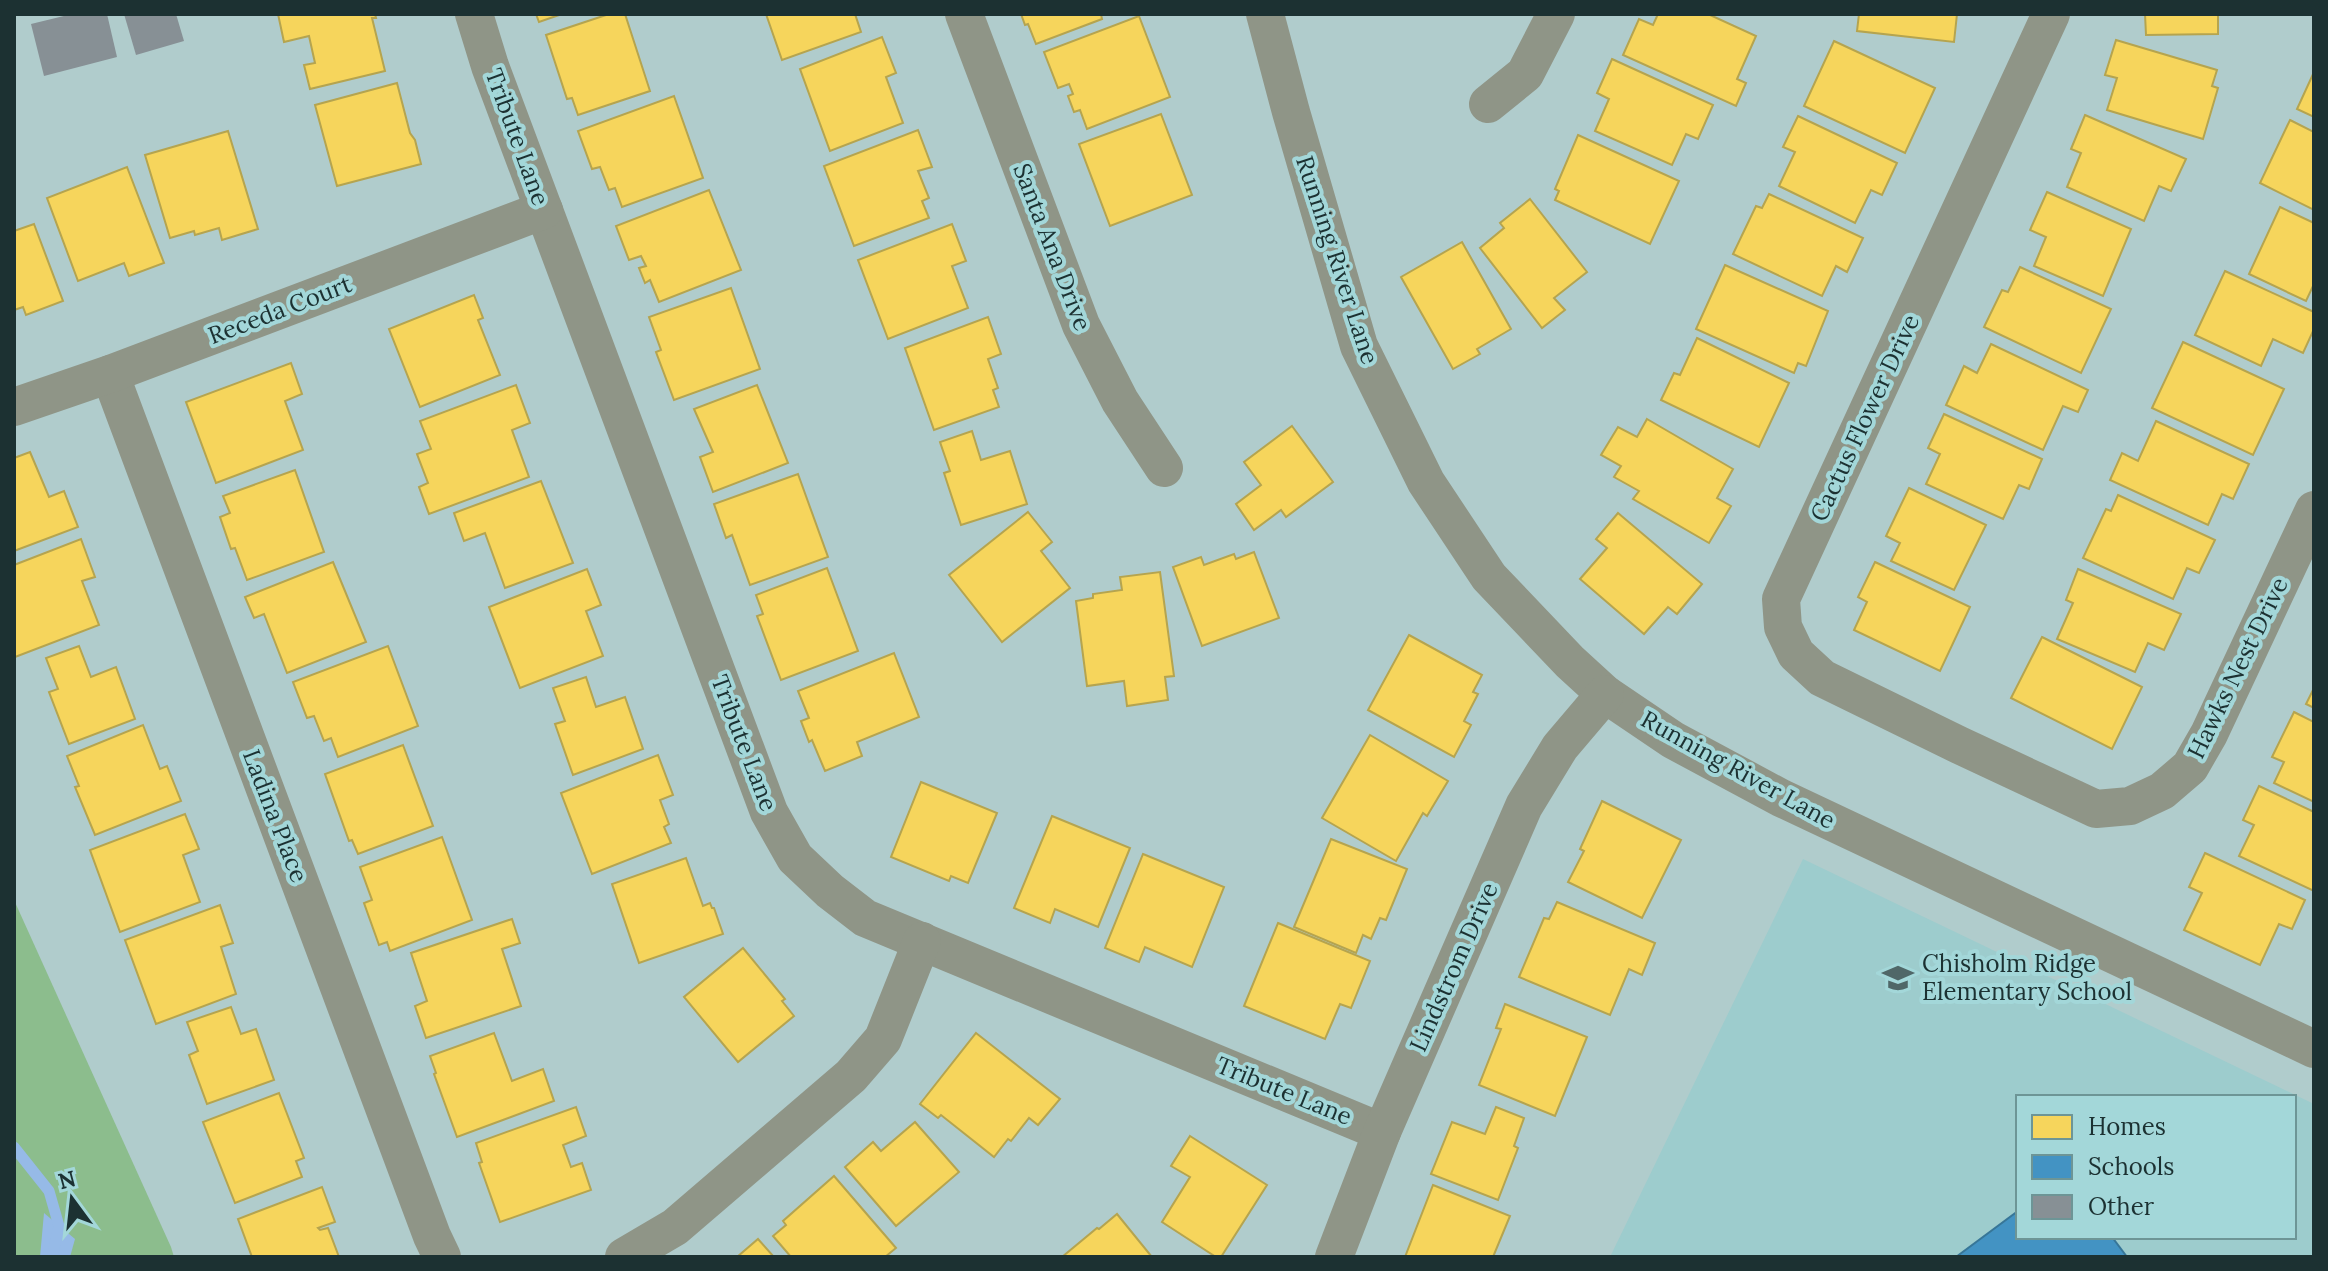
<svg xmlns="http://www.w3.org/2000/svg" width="2328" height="1271" viewBox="0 0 2328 1271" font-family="Lora,serif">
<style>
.built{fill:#9dcccd;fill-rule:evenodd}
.green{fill:#8cbd8d}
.water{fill:#96bae7}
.homes{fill:#f6d55c;stroke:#b5a44f;stroke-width:2}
.schools{fill:#4393c3;stroke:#377698;stroke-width:2}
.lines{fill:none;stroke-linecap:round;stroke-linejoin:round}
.stream{stroke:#96bae7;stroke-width:11}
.building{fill:#879095}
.minor{stroke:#8f9587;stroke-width:38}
.labels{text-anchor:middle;stroke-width:8;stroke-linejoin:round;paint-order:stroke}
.street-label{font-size:24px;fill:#1c3132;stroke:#a3d7d9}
.poi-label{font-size:24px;fill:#1c3132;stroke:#a3d7d9;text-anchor:start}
</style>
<rect width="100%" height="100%" fill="#b0cccc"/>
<!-- built -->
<path class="built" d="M1803,859L2314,1104V1257H1610ZM2018,1097H2294V1237H2018Z"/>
<!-- green -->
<path class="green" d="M14,900L171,1247L174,1257H14Z"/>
<!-- water -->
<path class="water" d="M44,1213L75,1239L70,1257H40Z"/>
<!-- homes -->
<g class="homes">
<path d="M278,14H375L376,18H372L385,71L310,89L304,65L315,63L309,36L284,42Z"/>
<path d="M536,14H562L539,22Z"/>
<path d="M609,14H625L650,91L578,115L572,98L567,99L546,35Z"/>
<path d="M766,14H855L861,32L782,60Z"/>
<path d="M1021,14H1101L1102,19L1036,44L1028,24L1025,25Z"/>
<path d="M1658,14H1708L1756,36L1737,79L1746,83L1736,106L1623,55L1639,19L1653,25Z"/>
<path d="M1859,14H1957L1954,42L1857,31Z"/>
<path d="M2145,14H2218V34L2146,35Z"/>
<path d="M1139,16L1170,97L1087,129L1080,110L1074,112L1068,96L1073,94L1069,84L1058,88L1044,52Z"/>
<path d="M882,37L896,73L886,77L903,123L830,151L800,69Z"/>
<path d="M2116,40L2217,70L2212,86L2218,88L2203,139L2107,110L2117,78L2105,75Z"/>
<path d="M1834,41L1935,88L1905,153L1804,106Z"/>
<path d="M1612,59L1713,105L1698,139L1686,134L1672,165L1595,131L1609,99L1597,93Z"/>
<path d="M2314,72V117L2297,109Z"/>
<path d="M397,83L410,133L415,140L421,164L337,186L315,105Z"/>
<path d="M674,96L703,178L622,207L615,188L609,190L600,167L592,169L578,131Z"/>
<path d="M1161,114L1192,195L1110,226L1079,144Z"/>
<path d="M2085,115L2186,159L2171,191L2159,186L2144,221L2067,187L2081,153L2071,149Z"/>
<path d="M1798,116L1897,163L1882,195L1871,190L1855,223L1779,186L1795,152L1783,147Z"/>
<path d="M2290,120L2314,132V210L2260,183Z"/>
<path d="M918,130L932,167L918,171L929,198L922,201L929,218L854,246L824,166Z"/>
<path d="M228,131L258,229L222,240L219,228L195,235L194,231L170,238L145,155Z"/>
<path d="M1578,135L1679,181L1650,244L1555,200L1559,191L1555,189Z"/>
<path d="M127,167L164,263L129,276L124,263L78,281L47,198Z"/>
<path d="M709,190L741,270L659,302L650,280L645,283L639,268L646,266L641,256L629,260L616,226Z"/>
<path d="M2047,192L2131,229L2103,296L2034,266L2046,237L2030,230Z"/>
<path d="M1769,194L1863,238L1847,272L1836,266L1822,296L1733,254L1756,206L1762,208Z"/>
<path d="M1530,199L1587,272L1554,298L1565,310L1542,328L1480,248L1504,228L1500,223Z"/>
<path d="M2280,207L2314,223V284L2306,301L2249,274Z"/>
<path d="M34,224L63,301L26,315L23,307L14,310V231Z"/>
<path d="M952,224L966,261L952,266L968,308L888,339L858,260Z"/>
<path d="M1462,242L1511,329L1477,349L1480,354L1453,369L1401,277Z"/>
<path d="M1725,265L1828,311L1806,366L1798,363L1794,373L1696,329Z"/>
<path d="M2020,267L2111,309L2081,373L1984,327L2002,290L2008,292Z"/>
<path d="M2225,271L2314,312V329L2303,353L2273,339L2261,366L2195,335Z"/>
<path d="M731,288L760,369L674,400L656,352L661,350L649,317Z"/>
<path d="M474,295L483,318L478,320L500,375L420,407L389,329Z"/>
<path d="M988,317L1001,354L988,359L998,388L993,390L999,407L934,430L905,348Z"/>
<path d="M1697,338L1789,383L1759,447L1661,400L1674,373L1680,375Z"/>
<path d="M2183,342L2284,389L2253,455L2152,408Z"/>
<path d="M1991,344L2088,390L2078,412L2063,406L2043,450L1946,405L1964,366L1977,373Z"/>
<path d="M291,363L302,394L285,401L303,450L216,483L186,402Z"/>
<path d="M516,385L530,423L512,430L529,477L429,514L419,487L428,483L417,454L431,449L420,421Z"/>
<path d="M757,385L788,463L713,492L700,457L713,452L694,409Z"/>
<path d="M1944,414L2042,459L2029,489L2019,485L2003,519L1926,484L1940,454L1928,448Z"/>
<path d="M1647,419L1733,469L1717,498L1731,506L1709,543L1633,499L1639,491L1614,477L1621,466L1601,455L1618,427L1637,437Z"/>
<path d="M2156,421L2249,464L2233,499L2222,494L2208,525L2110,480L2122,453L2138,461Z"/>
<path d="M1292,426L1333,482L1286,517L1281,510L1254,530L1236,504L1261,485L1244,462Z"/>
<path d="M972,431L981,460L1010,451L1027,504L961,525L944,473L950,471L940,442Z"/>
<path d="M30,452L49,497L64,491L78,527L14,551V458Z"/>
<path d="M295,470L324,552L247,580L235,548L231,549L220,517L230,513L223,496Z"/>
<path d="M798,474L828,557L750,585L732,535L726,538L714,504Z"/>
<path d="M541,481L573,563L505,588L485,533L464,541L454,513Z"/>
<path d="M1909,488L1986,525L1954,590L1891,561L1900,543L1886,536Z"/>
<path d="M2118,495L2215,540L2199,573L2187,568L2173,599L2083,558L2106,509L2111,511Z"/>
<path d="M1028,512L1052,542L1041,551L1070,588L1002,642L949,575Z"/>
<path d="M1618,513L1702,584L1677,614L1668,607L1644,634L1580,579L1607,548L1596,539Z"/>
<path d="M81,539L95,577L82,581L99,625L15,657L14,565Z"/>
<path d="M1254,552L1279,618L1202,646L1173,567L1201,557L1204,565L1234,554L1236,559Z"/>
<path d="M333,562L366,642L287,673L264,614L254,618L245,597Z"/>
<path d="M1875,562L1970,607L1940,671L1854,630L1867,602L1858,597Z"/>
<path d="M827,568L858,651L781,680L757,616L763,614L756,595Z"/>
<path d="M587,569L601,605L586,611L603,656L520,688L489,607Z"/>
<path d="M2078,569L2181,614L2164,650L2148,643L2135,672L2057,639L2073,603L2066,600Z"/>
<path d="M1160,572L1174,676L1165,677L1168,700L1127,706L1124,681L1087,686L1076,601L1093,598V594L1122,590L1120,577Z"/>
<path d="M1409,635L1482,675L1473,692L1478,694L1464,721L1471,725L1454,757L1368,710Z"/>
<path d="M2042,637L2142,687L2112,749L2011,698Z"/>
<path d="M79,646L91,677L116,667L135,719L69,744L49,692L58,689L46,658Z"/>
<path d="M388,646L418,726L338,757L331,738L324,741L314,716L307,718L293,682Z"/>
<path d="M894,653L919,717L857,742L862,756L825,771L812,740L809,742L801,721L809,718L798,691Z"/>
<path d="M586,677L596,707L625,697L643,749L573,775L555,724L565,721L553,688Z"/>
<path d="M2314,688V708L2306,704Z"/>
<path d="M2294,712L2314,722V802L2274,783L2284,762L2272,757Z"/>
<path d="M143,725L160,769L167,766L181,801L95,835L75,787L79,786L67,756Z"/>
<path d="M1370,735L1448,781L1427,816L1423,813L1396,861L1322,818Z"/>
<path d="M403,745L433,826L358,854L352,840L349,841L325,774Z"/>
<path d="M658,755L673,795L660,800L669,824L664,827L671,843L592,874L561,793Z"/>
<path d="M921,782L997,813L968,883L951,876L949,881L891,857Z"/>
<path d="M2259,786L2314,812V891L2239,856L2254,825L2243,820Z"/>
<path d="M1602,801L1681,840L1642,918L1568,882L1584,851L1580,849Z"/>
<path d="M185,814L199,849L183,855L200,902L120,932L90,850Z"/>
<path d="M1052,816L1130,848L1098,927L1055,909L1050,923L1014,908Z"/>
<path d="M442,837L472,920L390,951L387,942L379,945L364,903L372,900L360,867Z"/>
<path d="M1331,839L1407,869L1386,920L1380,918L1371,939L1363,935L1356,953L1294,927Z"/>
<path d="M2205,853L2305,900L2292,929L2279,924L2260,965L2184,930L2202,893L2189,887Z"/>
<path d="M1143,854L1224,887L1192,967L1145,947L1139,962L1105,948Z"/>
<path d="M686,858L703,906L710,903L712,908H714L723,934L639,963L612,884Z"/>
<path d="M1557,902L1655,943L1642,975L1629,969L1610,1015L1519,977L1544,918L1549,919Z"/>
<path d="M220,905L233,943L221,947L236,994L156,1024L125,940Z"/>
<path d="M512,919L520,943L502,949L521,1006L426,1038L415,1006L427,1001L411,953Z"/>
<path d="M1278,923L1370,961L1351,1008L1340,1004L1325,1039L1244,1006Z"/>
<path d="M743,948L785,999L782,1001L794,1016L738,1062L684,997Z"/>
<path d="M1505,1004L1587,1037L1555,1116L1479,1085L1501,1029L1496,1028Z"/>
<path d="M231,1007L241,1034L256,1029L274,1080L207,1104L189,1055L198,1051L187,1022Z"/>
<path d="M494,1033L512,1081L543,1069L554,1101L457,1137L434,1074L436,1073L430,1056Z"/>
<path d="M976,1033L1060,1099L1038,1125L1029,1118L1011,1141L1008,1139L994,1157L941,1115L938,1118L920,1104Z"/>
<path d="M279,1093L304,1158L296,1161L302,1177L235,1203L203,1122Z"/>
<path d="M576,1107L586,1136L563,1145L571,1167L582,1163L591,1190L500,1222L479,1163L482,1162L476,1143Z"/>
<path d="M1496,1107L1524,1118L1514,1146L1518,1148L1498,1200L1431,1174L1452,1122L1485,1134Z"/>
<path d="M915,1122L959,1172L896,1226L845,1167L873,1142L881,1151Z"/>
<path d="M1190,1136L1267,1185L1221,1257H1216L1162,1222L1190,1177L1171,1166Z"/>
<path d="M834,1176L896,1248L885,1257H791L773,1236L786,1225L783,1221Z"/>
<path d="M1433,1185L1510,1216L1493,1257H1405Z"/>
<path d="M322,1187L335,1222L318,1228L320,1230L328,1228L339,1257H252L238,1219Z"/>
<path d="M1117,1214L1152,1257H1062L1097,1228L1099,1229Z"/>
<path d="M758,1239L774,1257H737Z"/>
</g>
<!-- schools -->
<path class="schools" d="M2018,1211V1237H2112L2127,1257H1956Z"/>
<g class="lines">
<!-- stream -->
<path class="stream" d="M14,1147L49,1191L59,1226L52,1257"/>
</g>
<!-- building -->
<g class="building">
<path d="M72,14H107L117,57L44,76L31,24Z"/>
<path d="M124,14H176L184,41L136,55Z"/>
</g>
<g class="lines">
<!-- minor -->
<g class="minor">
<path d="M474,14L490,66L769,812L795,858L830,891L865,918L1382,1132"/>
<path d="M964,14L1081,325L1120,401L1164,468"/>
<path d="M1265,14L1291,112L1359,346L1426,482L1489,577L1570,662L1605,694L1673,740L1781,798L2314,1049"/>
<path d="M2051,14L1781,599L1783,627L1796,654L1822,678L1959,745L2096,809L2130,806L2162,791L2190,767L2209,734L2314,510"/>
<path d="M1488,104L1525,74L1556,14"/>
<path d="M110,374L432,1236L442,1257"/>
<path d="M14,407L110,374L544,210"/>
<path d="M624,1257L675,1227L851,1076L883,1039L922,941"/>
<path d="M1334,1257L1382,1132L1524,806L1560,747L1605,694"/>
</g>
</g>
<!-- icons -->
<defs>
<symbol id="school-bare" viewBox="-9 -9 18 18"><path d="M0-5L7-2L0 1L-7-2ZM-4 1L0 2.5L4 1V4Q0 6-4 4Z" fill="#506768" stroke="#a3d7d9" stroke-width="2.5" paint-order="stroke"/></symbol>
</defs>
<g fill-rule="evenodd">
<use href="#school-bare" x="1876" y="956" width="44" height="44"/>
</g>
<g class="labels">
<!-- street labels -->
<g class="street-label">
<text transform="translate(517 137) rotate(70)" y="8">Tribute Lane</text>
<text transform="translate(1052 247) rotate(69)" y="8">Santa Ana Drive</text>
<text transform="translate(1337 260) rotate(72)" y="8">Running River Lane</text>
<text transform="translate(280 310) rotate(-21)" y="8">Receda Court</text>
<text transform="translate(1865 418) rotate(-65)" y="8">Cactus Flower Drive</text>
<text transform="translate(2238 668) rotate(-64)" y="8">Hawks Nest Drive</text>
<text transform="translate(744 743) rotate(69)" y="8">Tribute Lane</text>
<text transform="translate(1738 770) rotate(29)" y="8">Running River Lane</text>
<text transform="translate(275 816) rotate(69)" y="8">Ladina Place</text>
<text transform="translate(1454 967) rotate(-66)" y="8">Lindstrom Drive</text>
<text transform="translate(1284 1091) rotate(22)" y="8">Tribute Lane</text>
</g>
<!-- poi labels -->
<g class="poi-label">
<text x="1922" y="972">Chisholm Ridge<tspan x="1922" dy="28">Elementary School</tspan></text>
</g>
</g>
<!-- border -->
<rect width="2328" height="1271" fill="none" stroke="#1c3132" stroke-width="32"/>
<!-- legend -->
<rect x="2016" y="1095" width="280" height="144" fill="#a3d7d9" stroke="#6d9596" stroke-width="2"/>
<rect x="2032" y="1115" width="40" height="24" fill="#f6d55c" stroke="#6d9596" stroke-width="2"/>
<text x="2088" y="1135" font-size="24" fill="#1c3132">Homes</text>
<rect x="2032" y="1155" width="40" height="24" fill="#4393c3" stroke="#6d9596" stroke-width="2"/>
<text x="2088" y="1175" font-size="24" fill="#1c3132">Schools</text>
<rect x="2032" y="1195" width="40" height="24" fill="#879095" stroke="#6d9596" stroke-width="2"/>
<text x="2088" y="1215" font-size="24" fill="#1c3132">Other</text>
<!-- north arrow -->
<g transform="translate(72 1199) rotate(345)" stroke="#a3d7d9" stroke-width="6" paint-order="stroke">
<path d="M0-6L14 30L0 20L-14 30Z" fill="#1c3132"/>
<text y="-12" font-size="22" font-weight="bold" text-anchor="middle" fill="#1c3132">N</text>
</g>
</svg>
